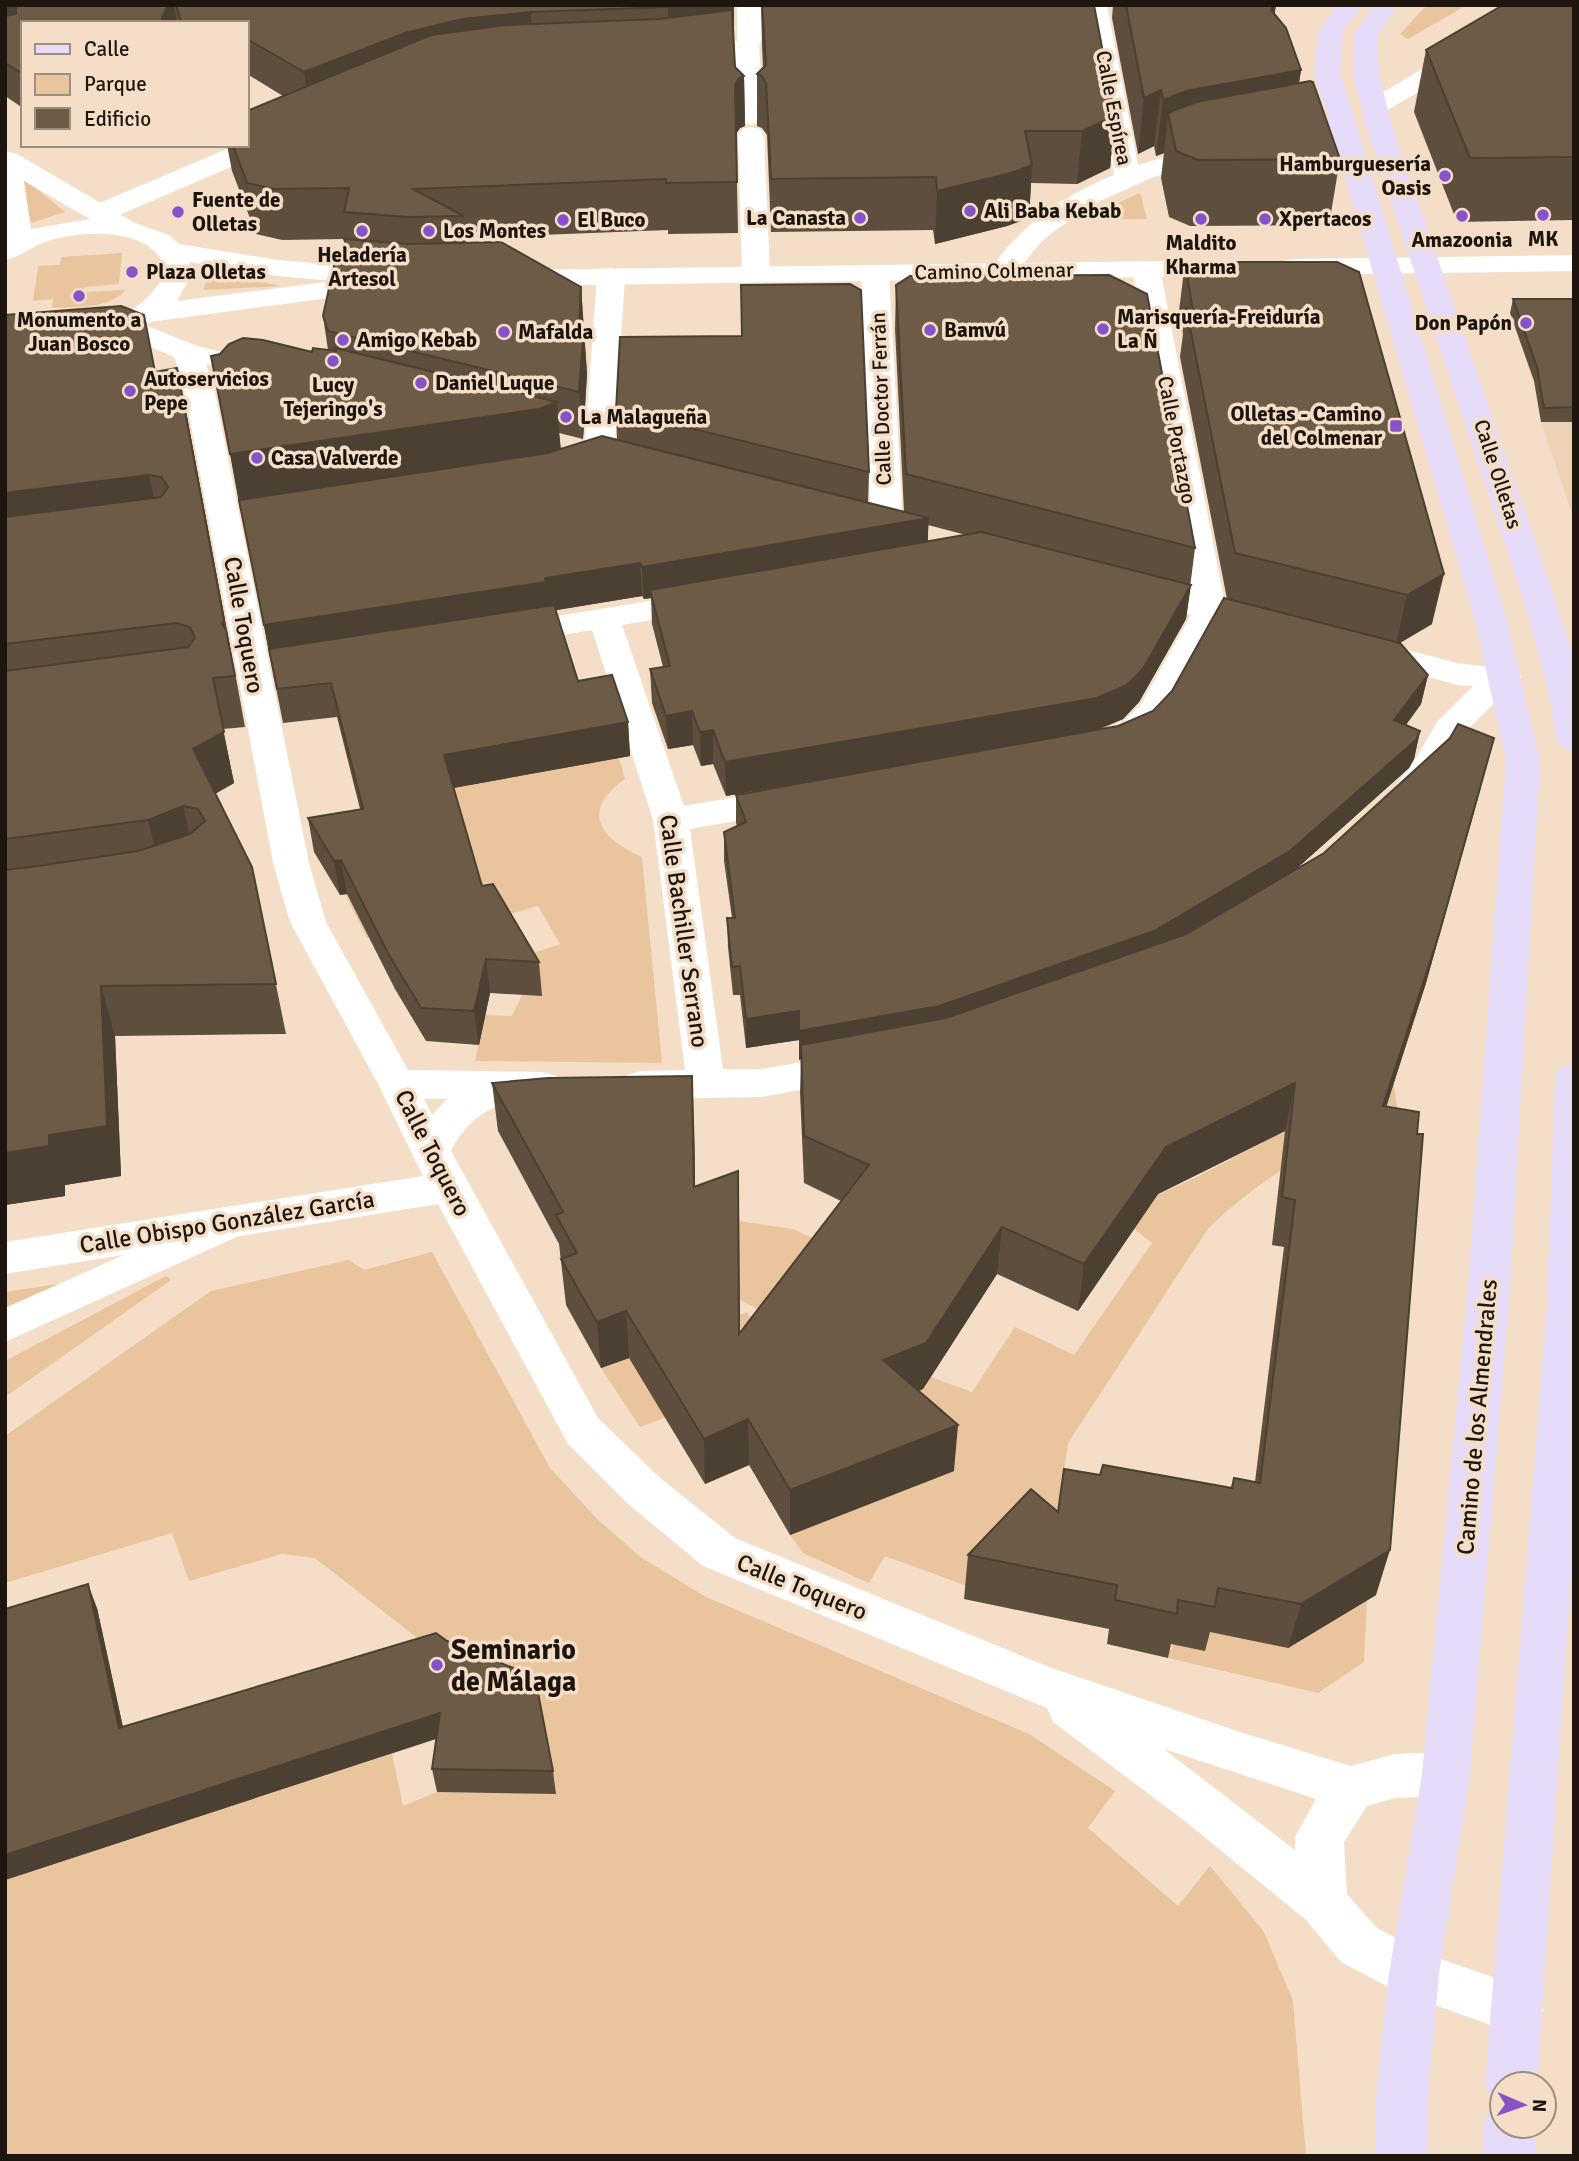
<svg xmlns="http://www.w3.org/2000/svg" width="1579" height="2161" viewBox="0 0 1579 2161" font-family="Signika,sans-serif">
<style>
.built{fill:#eed2b6}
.green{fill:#e9c49d}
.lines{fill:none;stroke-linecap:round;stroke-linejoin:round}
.service{fill:#fff;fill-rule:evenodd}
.minor{fill:#fff;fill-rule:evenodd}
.secondary{fill:#fff;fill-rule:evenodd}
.primary{fill:#e6dcfa;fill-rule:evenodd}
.wall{fill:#5e4e3d;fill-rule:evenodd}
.shaded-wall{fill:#4c4032}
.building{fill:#6d5b47;stroke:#4c4032;stroke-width:2}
.poi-dot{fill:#8751c8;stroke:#f4dec8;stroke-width:2.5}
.labels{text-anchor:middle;stroke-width:7;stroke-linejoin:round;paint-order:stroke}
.far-street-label{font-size:21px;fill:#1e160e;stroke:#f4dec8}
.far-poi-label{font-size:21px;font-weight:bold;fill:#1e160e;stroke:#f4dec8;text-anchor:start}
.street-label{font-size:24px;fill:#1e160e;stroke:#f4dec8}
.near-poi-label{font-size:28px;font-weight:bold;fill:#1e160e;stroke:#f4dec8;text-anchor:start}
</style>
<rect width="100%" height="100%" fill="#f4dec8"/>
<!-- built -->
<path class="built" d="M1541,422H1574V520Z"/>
<!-- green -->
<g class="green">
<path d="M1427,5H1467L1408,39L1400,34Z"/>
<path d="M18,174L65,212L31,223Z"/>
<path d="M1140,193L1147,219L1081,220Z"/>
<path d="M122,253L119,284L85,287L83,292L126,290C106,310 78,306 52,308L53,299L33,301L38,266L60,265L61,257Z"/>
<path d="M210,272L282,286L203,290Z"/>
<path d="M619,758L625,779C580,811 599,838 642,857L662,1063L475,1061L485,1015L512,1016L529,981L521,957L560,944L538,906L497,918L367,938L345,894L472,871L448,789Z"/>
<path d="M1392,1075L1406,1160L1319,1145C1280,1171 1240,1196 1207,1230L1068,1443L1056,1526L981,1591L885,1556L869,1583L803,1553L790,1535L954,1471L881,1406L924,1389L931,1377L972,1392L1015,1327L1074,1355L1152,1243L1134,1229L1146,1200L1197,1177Z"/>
<path d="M739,1221L793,1229L839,1250L784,1323L740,1300Z"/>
<path d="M432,1252L550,1468L597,1519L642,1558L706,1597L1029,1734L1115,1791L1088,1828L1178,1906L1210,1866L1264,1932L1293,2001L1306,2156H5V1880L392,1754L403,1806L437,1792L556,1793L452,1665L315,1558L282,1554L189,1581L172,1533L5,1583V1436L211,1291L349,1260L364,1270Z"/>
<path d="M166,1276L171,1280L5,1397V1361Z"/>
<path d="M84,1280L5,1313V1292Z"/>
<path d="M747,1312L785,1373L640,1427L601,1368Z"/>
<path d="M1367,1600L1364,1662L1318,1693L1168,1658L1169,1649H1172L1173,1644L1205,1650L1207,1632L1309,1635Z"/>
</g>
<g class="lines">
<!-- service -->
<path class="service" d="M227,1209L241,1213L246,1224L241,1235L5,1342V1308Z"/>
<!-- minor -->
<g class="minor">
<path d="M737,5H761L763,37L759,46L764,117L760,122L751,125L742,122L738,117L735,56C715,61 694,66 673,61L670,56L673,51C694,46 716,46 737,41Z"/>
<path d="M1083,5H1107L1138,165L1212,143L1221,145L1225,151L1221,157L1151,178L1100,201L1057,229L1040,243L1013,277L1003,279L993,277L989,271C1022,224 1061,197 1114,175Z"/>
<path d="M1536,5H1572L1569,10L1537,21L1383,113L1374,116L1365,113L1361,108L1365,103L1519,11Z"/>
<path d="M751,127L760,129L764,135L770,274L766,280L756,282L746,280L742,274L738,135L742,129Z"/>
<path d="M278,129L287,131L291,137L287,143L110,219L100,221L90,219L87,213L90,207L236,145H247V141Z"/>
<path d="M1146,261L1156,263L1160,269L1225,604L1278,618L1283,625L1278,632L1267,635L1219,623C1197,663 1159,763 1101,747L1096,739L1101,731L1124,721L1141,704L1191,615L1128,599L1123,592L1128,585L1139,582L1191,595L1132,269L1136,263Z"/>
<path d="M875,265L885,267L889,273L903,526L898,533L887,535L876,533L871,526L861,273L865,267Z"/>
<path d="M611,268L621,270L625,276L614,456C604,470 575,477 559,473L555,467L559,461L584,451L597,276L601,270Z"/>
<path d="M121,315L197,346L222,352L226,358L222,364L206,365L213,383L309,863L326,922L408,1070L543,1072L557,1076L562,1086L557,1096C542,1101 527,1097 513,1101C485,1107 463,1126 451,1151L598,1418L659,1477L735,1538L1049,1667L1240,1732L1351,1766L1395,1754L1446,1752L1463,1758L1470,1774L1463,1790L1446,1796L1395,1798L1367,1806L1344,1842L1347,1894L1377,1928L1426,1954L1536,1992L1543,2010L1536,2028L1518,2035L1396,1991L1341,1962L1306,1920L1186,1822L1053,1722L1047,1708L703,1566L627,1503L568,1444L438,1204L5,1274V1242L423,1176L378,1084L290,922L273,863L183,383L174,357L111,330L107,324L111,318ZM424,1099H447L432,1115ZM1164,1749L1316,1799L1295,1837V1850Z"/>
<path d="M704,592L715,595L720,602L715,609L622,625L684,806L786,788L798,792L803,800L798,808L786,812L690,829L723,1069H762L853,1053L867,1057L872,1067L867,1077L762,1097L641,1099L627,1095L622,1085L627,1075L641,1071L685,1070L653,820L592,630L508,644L496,641L492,634L496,627L508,624Z"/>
<path d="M1366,639L1457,663L1516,670L1521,677L1467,730L1439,776L1422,797L1410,801L1398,797L1393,789L1413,763L1437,722L1473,686L1457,685L1354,656L1350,649L1354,642Z"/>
</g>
<!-- secondary -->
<g class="secondary">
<path d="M5,151L17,154L135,223L169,235L179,244L278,260L383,269L393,271L397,277L393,283L383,285L340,282L346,283L350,289L346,295L336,297L150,322C104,346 54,346 5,333V316C61,329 137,334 165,272C162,263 160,255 152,249C127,228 74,232 45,242C31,247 20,257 5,260ZM24,181L90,219L31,229ZM189,262L278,276L333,281L177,301L193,272Z"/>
<path d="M1574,255V271L1294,275L1284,273L1280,267L1284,261L1294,259Z"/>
<path d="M1237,260L1247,262L1251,268L1247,274L1237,276L510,286L500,284L496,278L500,272L510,270Z"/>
</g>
<!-- primary -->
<g class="primary">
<path d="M1337,5H1362L1343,31L1340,72L1507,620L1540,761L1510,1286L1470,1774L1439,1974L1427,2107L1428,2156H1376L1375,2107L1389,1974L1422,1774L1468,1286L1506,761L1475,620L1314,72L1319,31Z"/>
<path d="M1374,5H1398L1377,36L1379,74L1391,123L1560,614L1574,662V751L1562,748L1557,740L1547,686L1528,614L1365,123L1353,74V36Z"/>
<path d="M1574,1064V1530L1537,2084H1502V2126H1535V2156H1483V2126L1490,2107L1498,2104L1493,2102L1485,2084L1547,1304L1555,1078L1560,1068Z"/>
</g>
</g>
<!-- wall -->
<g class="wall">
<path d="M5,5H734V38H733L735,67L744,76L745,126L740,128L736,134L738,233L668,234V230L466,238V243L581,287L587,374L583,439L559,433L561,449L617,439L616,410L742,336L741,285L869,472L868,503L904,512L895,329L896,285L1195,548L1186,619L1139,702L1123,719L1098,730L1118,726L1153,711L1172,691L1227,599L1180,357L1183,334L1179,311L1185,262L1432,624L1400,643L1428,675L1421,704L1406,725L1420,731L1414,759L1409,768L1295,870L1481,787L1426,983L1386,1107L1376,1595L1288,1648L1210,1632L1205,1651L1171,1644L1168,1658L1107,1644L1109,1629L964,1599L968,1555L1058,1512L1100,1475L1231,1488L1234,1478L1255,1482L1284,1247L1272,1245L1285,1131L1158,1194L1078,1311L997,1274L923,1389L919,1391L954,1471L790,1535L749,1465L705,1484L629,1358L601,1368L566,1305L559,1244L498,1131L492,1083L694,1124L695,1187L738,1171L740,1333L841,1201L804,1183L800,1093L801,1059L799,1060V1040L746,1048L740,995H733L728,947L727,918H732L724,861V832L737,826L736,823V795L805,782L726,796L713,764L701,766L693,745L668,749L652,703L650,669L663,667L652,624L651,598L644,599L642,596L555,610L578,681L628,722L630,756L453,788L482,886L539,962L542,996L490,993L479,1045L426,1041L395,989L347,894L340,895L314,852L308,818L360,809L337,717L283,723L211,356L312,352L328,350L323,316L345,245L344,239L282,240L256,234L232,171L227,145H247L283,96L247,74V23H23V108L5,96ZM928,525L966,535L928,542Z"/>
<path d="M761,5H1094L1115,116L1110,168L1077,184L1031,183L1029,218L1007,226L935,244L933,230L771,232L767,135L762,128L757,126V74L763,68L762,46Z"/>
<path d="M1113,5H1276L1274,15L1301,70L1299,83L1340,159L1329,225L1190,226L1169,217L1161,178L1164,153L1156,156L1154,146L1138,154L1112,18Z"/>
<path d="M1574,5V220L1457,222L1414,112L1426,50Z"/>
<path d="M1513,299H1574V422H1541L1534,381L1510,313Z"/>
<path d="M5,315L156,372L187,417L245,727L223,729L234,783L215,794L252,867L286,1034L115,1036L121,1176L65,1185V1196L5,1205Z"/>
<path d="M97,1608L123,1727L436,1633L553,1771L556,1794L437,1792L432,1769L436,1739L5,1880Z"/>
</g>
<!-- shaded-wall -->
<g class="shaded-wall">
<path d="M5,5H18L23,26L5,38Z"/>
<path d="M168,5H174L177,23H160Z"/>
<path d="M684,5H734V38L669,46L668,7Z"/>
<path d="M1273,5H1276L1269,52L1271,10Z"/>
<path d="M531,12L533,50L309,112L304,72L405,33L462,19Z"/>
<path d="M1301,70L1292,125L1168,113L1164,153L1156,156L1163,100L1186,91Z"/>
<path d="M744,76L745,126L740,128L735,135V85L739,78Z"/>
<path d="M1161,90L1154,146L1138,154L1144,98Z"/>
<path d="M1115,116L1110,168L1077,184L1082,131Z"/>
<path d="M1032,165L1029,218L1007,226L935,244L937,191Z"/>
<path d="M581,287L587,374L583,439L579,392V328Z"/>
<path d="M177,368L187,417L245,727L234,671L222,624Z"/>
<path d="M557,402L561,457L543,463L240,509L230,454Z"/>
<path d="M149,475L160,525L5,544V493Z"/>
<path d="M929,518L927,550L650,590L651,598L644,599L642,567Z"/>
<path d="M640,563L642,596L270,658L264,625Z"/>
<path d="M1444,574L1432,624L1396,645L1407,595Z"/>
<path d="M1191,585L1186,619L1139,702L1123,719L1093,731L726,796L725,762Z"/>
<path d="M1428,675L1421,704L1388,749L1394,720Z"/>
<path d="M692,711L693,745L668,749L666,716Z"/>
<path d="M628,722L630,756L448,789L444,755Z"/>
<path d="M223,729L234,783L204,800L193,749Z"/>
<path d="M713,730V764L701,766L700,732Z"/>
<path d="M1420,731L1414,759L1409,768L1284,880L1150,960L801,1059V1045V1059L799,1060V1031Z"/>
<path d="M1494,738L1426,983L1371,1154L1383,1106Z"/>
<path d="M183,806L195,857L160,870L148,820Z"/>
<path d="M341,860L347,894L340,895L334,861Z"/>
<path d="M486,959L490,993L479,1045L474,1011Z"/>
<path d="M101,986L115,1036L121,1176L65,1185V1196L5,1205V1153L49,1135Z"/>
<path d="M799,1011V1040L746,1048V1019Z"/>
<path d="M692,1076L694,1124L696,1235L694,1187Z"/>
<path d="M1295,1083L1285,1131L1158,1194L1078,1311L1084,1264L1166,1147Z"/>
<path d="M738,1171L739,1219L740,1380L739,1334Z"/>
<path d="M1002,1227L997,1274L923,1389L881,1406L883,1360Z"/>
<path d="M626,1311L629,1358L601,1368L597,1322Z"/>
<path d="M748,1419L749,1465L705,1484L704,1439Z"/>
<path d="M958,1425L954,1471L790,1535V1490Z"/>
<path d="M1390,1550L1376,1595L1288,1648L1301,1604Z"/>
<path d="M88,1584L97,1608L128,1751L119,1728Z"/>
<path d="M440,1713L444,1736L5,1880V1855Z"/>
</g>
<!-- building -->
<g class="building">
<path d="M16,5H168L160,23H23V74L5,63V16L16,14Z"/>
<path d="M176,5H684L668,7L531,12L462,19L405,33L304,72L247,39V23H182Z"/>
<path d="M762,5H1094L1115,116L1082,131H1025L1032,165L1011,173L937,191L936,177L771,179L766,83L762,76L757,74L766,65Z"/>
<path d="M1126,5H1273L1271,10L1286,28L1301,70L1186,91L1163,100L1161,90L1144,98Z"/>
<path d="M1503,5H1574V157L1470,158L1426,50Z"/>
<path d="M732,10L735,67L744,76L739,78L735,85L737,182L666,183V179L413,189L464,216L408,217L344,212L349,188L274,189L247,183L233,145H247V111L431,35L506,25L659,19Z"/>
<path d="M1310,81L1313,82L1340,159L1198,160L1176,151L1168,113L1196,102Z"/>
<path d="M344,239L408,244L501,242L581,287L579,328L584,327L579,392L328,331L323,316L337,252L346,244Z"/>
<path d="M1185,262H1337L1359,272L1444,574L1407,595L1235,553L1186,308L1193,311Z"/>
<path d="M1109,275L1147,294L1195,548L906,474L896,285L910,276Z"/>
<path d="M850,284L861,290L869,472L616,410L620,337L742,336L741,285Z"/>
<path d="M1513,299H1574V407L1544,408L1537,367Z"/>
<path d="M121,306L144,315L155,372L177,368L224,620L222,624L226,630L235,676L213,678L224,732L193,749L252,867L276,984L101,986L107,1126L49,1135V1146L5,1153V870L38,866L138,851L190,834L205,821L198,809L183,806L148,820L5,839V671L188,647L195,638L190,627L176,623L5,644V517L161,497L168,487L161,477L149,475L5,493V315Z"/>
<path d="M243,338L263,340L312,352L313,348L336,351L335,348L557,402L539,409L230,454L211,356L220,354L229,344Z"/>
<path d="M602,436L929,518L642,567L640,563L545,578L546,582L264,625L239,500L548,453Z"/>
<path d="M981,532L1191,585L1143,669L1127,685L1097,698L725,762L713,730L700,732L692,711L666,716L650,669L670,666L650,590Z"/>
<path d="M1224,598L1400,643L1428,675L1394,720L1420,731L1416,740L1290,851L1154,931L939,1006L799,1031V1011L746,1019L740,966L732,967L727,918H735L724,832L746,822L736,795L1118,726L1153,711L1172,691Z"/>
<path d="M554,605L578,681L612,675L628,722L444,755L482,886L493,884L539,962L486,959L474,1011L421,1008L389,955L341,860L334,861L308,818L363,809L331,683L277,689L269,649Z"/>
<path d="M1458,724L1494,738L1439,934L1383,1106L1419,1112L1417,1134H1423L1390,1550L1301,1604L1218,1588L1215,1607L1178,1600L1177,1614L1115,1600L1117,1585L968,1555L1031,1489L1058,1512L1064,1469L1100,1475L1103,1465L1232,1488L1234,1478L1260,1483L1295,1200L1282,1197L1295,1083L1166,1147L1084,1264L1002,1227L926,1343L883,1360L958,1425L790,1490L748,1419L704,1439L626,1311L597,1322L561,1259L577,1253L556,1215L563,1212L492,1083L548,1078L692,1076L694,1187L738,1171L739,1334L869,1165L804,1136L801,1045L946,1018L1186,934L1324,853L1450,738Z"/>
<path d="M88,1584L119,1728L436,1633L447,1641L535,1677L553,1771L432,1769L440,1713L5,1855V1609Z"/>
</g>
<!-- markers -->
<g class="poi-dot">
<circle cx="1445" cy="176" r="7"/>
<circle cx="970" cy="211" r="7"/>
<circle cx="178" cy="212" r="7"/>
<circle cx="1543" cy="215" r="7"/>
<circle cx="1462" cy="216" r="7"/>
<circle cx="860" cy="218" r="7"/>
<circle cx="1201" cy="219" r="7"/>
<circle cx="1265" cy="219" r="7"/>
<circle cx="563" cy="220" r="7"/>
<circle cx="362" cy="231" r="7"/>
<circle cx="429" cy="231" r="7"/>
<circle cx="132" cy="272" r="7"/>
<circle cx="79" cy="296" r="7"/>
<circle cx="1526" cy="323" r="7"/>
<circle cx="1103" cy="329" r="7"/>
<circle cx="930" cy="330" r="7"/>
<circle cx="504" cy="332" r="7"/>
<circle cx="343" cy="340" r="7"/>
<circle cx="333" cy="361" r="7"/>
<circle cx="421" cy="383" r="7"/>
<circle cx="130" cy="391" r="7"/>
<circle cx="566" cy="417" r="7"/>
<rect x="1389" y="419" width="14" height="14" rx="3.5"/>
<circle cx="257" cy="458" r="7"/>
<circle cx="437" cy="1665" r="7"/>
</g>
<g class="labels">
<!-- far-street labels -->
<g class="far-street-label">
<text transform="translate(1114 108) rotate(79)" y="7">Calle Espírea</text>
<text transform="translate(994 271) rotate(-1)" y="7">Camino Colmenar</text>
<text transform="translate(881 399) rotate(-92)" y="7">Calle Doctor Ferrán</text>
<text transform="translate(1177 440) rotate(79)" y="7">Calle Portazgo</text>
<text transform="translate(1498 474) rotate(72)" y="7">Calle Olletas</text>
</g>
<!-- far-poi labels -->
<g class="far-poi-label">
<text x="1431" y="171" text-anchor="end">Hamburguesería<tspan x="1431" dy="24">Oasis</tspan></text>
<text x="192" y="207">Fuente de<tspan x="192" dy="24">Olletas</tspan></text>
<text x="984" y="218">Ali Baba Kebab</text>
<text x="846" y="225" text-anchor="end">La Canasta</text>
<text x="1279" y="226">Xpertacos</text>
<text x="577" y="227">El Buco</text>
<text x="443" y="238">Los Montes</text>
<text x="1543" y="246" text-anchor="middle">MK</text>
<text x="1462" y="247" text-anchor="middle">Amazoonia</text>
<text x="1201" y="250" text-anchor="middle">Maldito<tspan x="1201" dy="24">Kharma</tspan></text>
<text x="362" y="262" text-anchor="middle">Heladería<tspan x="362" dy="24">Artesol</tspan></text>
<text x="146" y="279">Plaza Olletas</text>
<text x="1117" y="324">Marisquería-Freiduría<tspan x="1117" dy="24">La Ñ</tspan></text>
<text x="79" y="327" text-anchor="middle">Monumento a<tspan x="79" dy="24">Juan Bosco</tspan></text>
<text x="1512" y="330" text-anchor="end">Don Papón</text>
<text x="944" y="337">Bamvú</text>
<text x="518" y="339">Mafalda</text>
<text x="357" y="347">Amigo Kebab</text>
<text x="144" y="386">Autoservicios<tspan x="144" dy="24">Pepe</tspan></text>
<text x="435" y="390">Daniel Luque</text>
<text x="333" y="392" text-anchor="middle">Lucy<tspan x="333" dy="24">Tejeringo's</tspan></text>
<text x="1382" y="421" text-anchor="end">Olletas - Camino<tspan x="1382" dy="24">del Colmenar</tspan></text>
<text x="580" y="424">La Malagueña</text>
<text x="271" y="465">Casa Valverde</text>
</g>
<!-- street labels -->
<g class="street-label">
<text transform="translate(244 625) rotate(80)" y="8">Calle Toquero</text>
<text transform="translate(684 931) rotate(82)" y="8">Calle Bachiller Serrano</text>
<text transform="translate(433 1153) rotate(63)" y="8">Calle Toquero</text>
<text transform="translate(227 1222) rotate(-9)" y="8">Calle Obispo González García</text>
<text transform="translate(1477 1417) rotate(-85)" y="8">Camino de los Almendrales</text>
<text transform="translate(802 1587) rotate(22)" y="8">Calle Toquero</text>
</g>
<!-- near-poi labels -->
<g class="near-poi-label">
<text x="451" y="1659">Seminario<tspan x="451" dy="32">de Málaga</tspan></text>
</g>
</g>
<!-- border -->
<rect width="1579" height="2161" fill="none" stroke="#1e160e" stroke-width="14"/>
<!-- legend -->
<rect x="21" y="21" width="228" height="126" fill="#f4dec8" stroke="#9e8e7e" stroke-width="2"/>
<rect x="35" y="44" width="35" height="10" fill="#e6dcfa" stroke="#9e8e7e" stroke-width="2"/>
<text x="84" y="56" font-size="21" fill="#1e160e">Calle</text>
<rect x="35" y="74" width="35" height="21" fill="#e9c49d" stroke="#9e8e7e" stroke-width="2"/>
<text x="84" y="91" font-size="21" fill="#1e160e">Parque</text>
<rect x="35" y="108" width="35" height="21" fill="#6d5b47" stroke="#9e8e7e" stroke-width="2"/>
<text x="84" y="126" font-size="21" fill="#1e160e">Edificio</text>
<!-- north arrow -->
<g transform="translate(1523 2105) rotate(92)"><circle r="33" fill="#f4dec8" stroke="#9e8e7e" stroke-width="2"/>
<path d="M0-5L12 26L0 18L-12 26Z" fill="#8751c8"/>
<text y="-10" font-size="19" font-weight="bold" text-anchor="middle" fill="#1e160e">N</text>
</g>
</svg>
